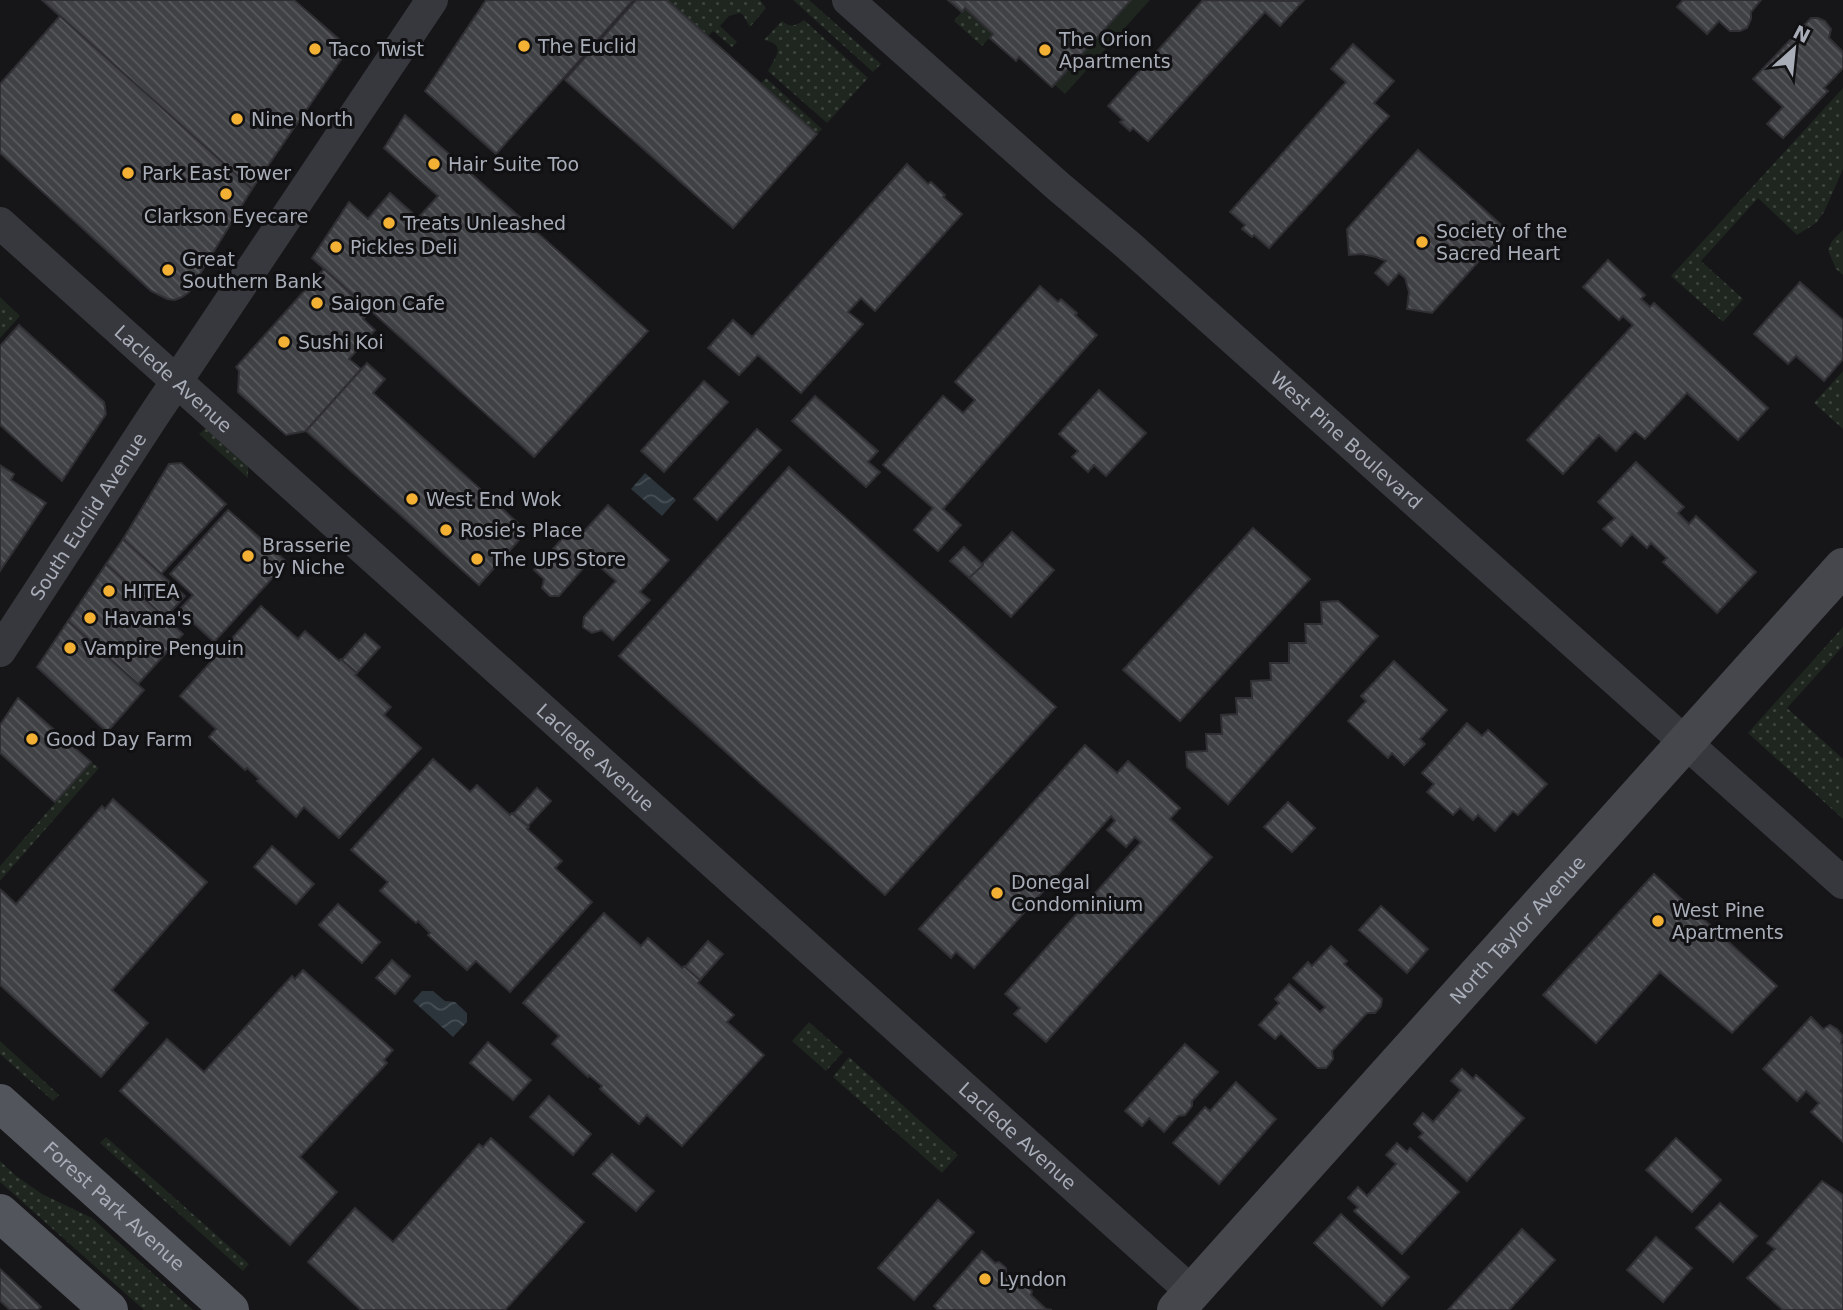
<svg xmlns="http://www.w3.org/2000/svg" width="1843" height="1310" viewBox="0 0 1843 1310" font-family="'DejaVu Sans',sans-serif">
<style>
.grass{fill:url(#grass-dots)}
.park{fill:#1e261f}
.water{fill:url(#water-waves)}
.building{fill:url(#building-back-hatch);stroke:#303034;stroke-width:2}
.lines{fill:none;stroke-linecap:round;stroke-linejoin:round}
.street{stroke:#37383d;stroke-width:32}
.secondary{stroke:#45474d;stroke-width:38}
.primary{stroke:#53555c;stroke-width:38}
.poi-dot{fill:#f2b134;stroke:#111113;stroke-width:2.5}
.labels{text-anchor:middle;stroke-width:6;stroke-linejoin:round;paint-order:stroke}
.poi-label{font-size:19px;fill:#a8adb8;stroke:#111113;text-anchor:start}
.street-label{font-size:19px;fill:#a8adb8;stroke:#111113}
</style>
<defs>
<pattern id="grass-dots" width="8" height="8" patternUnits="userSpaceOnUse" patternTransform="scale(1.75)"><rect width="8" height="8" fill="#1e261f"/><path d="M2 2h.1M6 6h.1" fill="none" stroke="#3c433d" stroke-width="1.8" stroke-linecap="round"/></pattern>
<pattern id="water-waves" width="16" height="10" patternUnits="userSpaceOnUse" patternTransform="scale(1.75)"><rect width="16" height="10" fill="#2c353c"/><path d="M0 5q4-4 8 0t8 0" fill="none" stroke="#485056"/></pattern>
<pattern id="building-back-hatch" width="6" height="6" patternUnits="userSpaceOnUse" patternTransform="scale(1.75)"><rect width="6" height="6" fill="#404145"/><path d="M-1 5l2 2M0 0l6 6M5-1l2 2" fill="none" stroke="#595a5e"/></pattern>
</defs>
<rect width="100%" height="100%" fill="#161618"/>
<!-- grass -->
<g class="grass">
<path d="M667,0H760L766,8L750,27L743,15L740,13L729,16L720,26L737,42L732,47L713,31L708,36Z"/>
<path d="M793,0H809L881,64L873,72Z"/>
<path d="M965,8L993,34L982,46L954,21Z"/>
<path d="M804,20L868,78L827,123L768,71C776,56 787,45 764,40L782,21C790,28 796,26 804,20Z"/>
<path d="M766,78L822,129L817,134L761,83Z"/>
<path d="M1843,88V169L1824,212L1816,223L1797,235L1758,198L1701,261L1743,299L1723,322L1671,276Z"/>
<path d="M1843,230V275L1836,269L1828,250L1832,241Z"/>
<path d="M0,297L20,316L0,338Z"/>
<path d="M1843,371V429L1814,403Z"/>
<path d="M206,428L246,464L248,467V478L199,434Z"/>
<path d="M1843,627V646L1787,708L1843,759V819L1748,733Z"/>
<path d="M91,762L99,768L0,881V866Z"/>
<path d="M809,1022L843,1052L826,1071L792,1041Z"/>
<path d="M0,1041L59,1095L53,1101L0,1054Z"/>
<path d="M849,1057L958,1155L942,1173L833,1077Z"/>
<path d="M106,1137L249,1264L243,1271L100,1143Z"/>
<path d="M0,1161L16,1176L42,1194L92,1218L193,1310H144L0,1182Z"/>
</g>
<!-- park -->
<path class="park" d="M1131,0H1150L1065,94L1055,85Z"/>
<!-- water -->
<g class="water">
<path d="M645,473L676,500L662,516L631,489Z"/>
<path d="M422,991H433L445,1001L455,1002L467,1013V1022L453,1037L413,1001Z"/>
</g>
<!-- building -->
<g class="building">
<path d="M42,0H294L349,48L252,189Z"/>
<path d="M486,0H633L496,154L425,91Z"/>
<path d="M636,0H667L817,134L733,228L565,80Z"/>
<path d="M948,0H1131L1052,87L1019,57L1016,61L990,38L993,34L965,8L962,12Z"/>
<path d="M1203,0L1303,1L1280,26L1265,12L1148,141L1133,128L1130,131L1120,122L1123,120L1108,106Z"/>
<path d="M1683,0H1761L1751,12V19L1747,28L1740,31H1730L1719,21L1707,34L1677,7Z"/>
<path d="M60,16L252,189L189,292L182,297L175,300L167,299L151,291L0,153V84Z"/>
<path d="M1811,18H1818L1825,21L1831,29L1829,38L1843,52V68L1824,88L1828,91L1783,138L1767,124L1783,107L1753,79Z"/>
<path d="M1353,44L1394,81L1374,103L1389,116L1269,248L1254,235L1252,237L1242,229L1245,225L1230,212L1346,82L1331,69Z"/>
<path d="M405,115L648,331L534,457L312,258L349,202L368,219L390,193L418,218L438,196L384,148Z"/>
<path d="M1418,150L1507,230L1432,313L1407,309L1409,292L1405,278L1399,273L1388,285L1375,273L1386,261L1376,257L1362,254L1349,255L1347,229Z"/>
<path d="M907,164L928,184L931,182L945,195L943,197L962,214L875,311L861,298L848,312L863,324L801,393L758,355L739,375L708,348L733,320L752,337Z"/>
<path d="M1608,260L1645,295L1641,299L1650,307L1654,303L1768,408L1738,440L1687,393L1645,439L1635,431L1616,451L1599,435L1563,474L1527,440L1633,325L1623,316L1619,320L1583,287Z"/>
<path d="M324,269L370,311L363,319L375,330L349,359L361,369L306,431L286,435L238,392L239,371L236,367Z"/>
<path d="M1800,282L1843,320V359L1824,381L1796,356L1788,364L1754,334Z"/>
<path d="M1040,286L1058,302L1061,299L1077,313L1075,315L1097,335L943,509L961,525L938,551L914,530L933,508L883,465L943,396L963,413L975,400L955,382Z"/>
<path d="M19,325L104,402L106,414L62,481L0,425V346Z"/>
<path d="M367,363L385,379L373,393L527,531L479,585L306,431Z"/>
<path d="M704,381L728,402L664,472L641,451Z"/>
<path d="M1099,390L1146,433L1106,476L1094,465L1088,472L1072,457L1078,451L1059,434Z"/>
<path d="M815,396L878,451L868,462L880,472L866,487L792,421Z"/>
<path d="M757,429L781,450L717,520L694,499Z"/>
<path d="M1636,462L1684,507L1678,513L1689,524L1696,516L1756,572L1717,613L1663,562L1667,558L1651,543L1647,548L1632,534L1621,546L1603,529L1615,518L1598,502Z"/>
<path d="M181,463L226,504L161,574L123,539L169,464Z"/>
<path d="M0,465L14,474L11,480L46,503L0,571Z"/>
<path d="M789,467L1056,707L885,895L619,656Z"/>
<path d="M608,505L669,560L640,592L650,600L613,640L602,630L592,633L583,627L584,617L616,581L591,559L559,596H550L542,588L544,579L534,570L570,530L578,538Z"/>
<path d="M228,510L287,562L214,642L179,610L193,595L170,574Z"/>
<path d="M1253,528L1310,579L1180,721L1123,670Z"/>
<path d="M1012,532L1054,570L1011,617L969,578Z"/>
<path d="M123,539L185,596L165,618L106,564Z"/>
<path d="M964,547L983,565L969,578L950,561Z"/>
<path d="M106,564L183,634L138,684L68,621Z"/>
<path d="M1338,601L1378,636L1228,804L1187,767L1186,752L1207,751L1206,734H1222L1221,715L1237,714L1236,698H1252L1251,681L1271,680L1270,663H1289V643H1306L1305,624H1322L1321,602Z"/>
<path d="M261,606L298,639L305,631L339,661L341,659L357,673L355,675L391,707L384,715L421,748L339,838L304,807L296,817L257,781L259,779L247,768L245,770L209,737L216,729L180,696Z"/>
<path d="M68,621L144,690L107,732L37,667Z"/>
<path d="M365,634L380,647L357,673L342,660Z"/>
<path d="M1394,661L1447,710L1420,739L1425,744L1404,765L1392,753L1388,758L1348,721L1366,701L1361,696Z"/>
<path d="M18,698L91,762L55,802L0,753V725Z"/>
<path d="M1467,723L1482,736L1488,730L1547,784L1518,815L1513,811L1495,831L1478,815L1473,820L1460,808L1453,815L1427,792L1434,784L1422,773Z"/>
<path d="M1085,745L1117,773L1128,761L1180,808L1170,819L1212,857L1046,1042L1014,1014L1020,1008L1005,994L1141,842L1135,837L1126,847L1107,830L1115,821L1111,816L974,968L956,952L951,958L919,929Z"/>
<path d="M433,759L470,792L477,785L510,815L512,813L529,827L527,829L562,861L555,868L592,902L510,992L476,961L467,970L428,935L430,933L418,921L416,923L380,891L388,882L351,850Z"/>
<path d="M537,788L551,801L528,826L513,814Z"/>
<path d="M113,799L207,882L112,990L148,1023L101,1077L0,985V892L1,890L16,904L102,806L105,809Z"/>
<path d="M1288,802L1315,828L1292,852L1264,827Z"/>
<path d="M272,846L314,884L296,904L254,867Z"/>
<path d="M1654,874L1777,986L1732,1033L1660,972L1596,1043L1543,995Z"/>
<path d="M338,904L380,942L362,963L319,925Z"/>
<path d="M1381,906L1428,949L1407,973L1359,930Z"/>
<path d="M604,913L641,946L648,938L682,968L684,966L700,980L698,983L734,1015L727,1022L764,1055L682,1146L647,1115L639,1124L600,1089L602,1086L589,1075L588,1077L552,1044L559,1036L523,1003Z"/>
<path d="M708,941L723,954L700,980L685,967Z"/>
<path d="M1331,946L1347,961L1344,964L1382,999L1381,1006L1375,1013H1367L1332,1051L1333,1059L1326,1068H1318L1281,1033L1275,1039L1259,1025L1279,1003L1275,999L1289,984L1320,1012L1325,1007L1293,978L1308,962L1312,966Z"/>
<path d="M392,960L410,976L395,994L376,978Z"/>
<path d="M303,970L393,1050L384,1060L387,1063L300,1157L337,1192L290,1245L120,1091L167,1039L204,1072L292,976L295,979Z"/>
<path d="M1811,1017L1823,1029L1830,1025L1837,1029L1843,1036L1841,1043L1843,1045V1089L1841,1091L1843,1092V1142L1811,1112L1819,1103L1806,1091L1797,1101L1763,1069Z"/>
<path d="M488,1042L531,1080L513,1100L470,1063Z"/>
<path d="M1185,1044L1218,1072L1192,1101V1106L1185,1115L1178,1116L1164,1132L1149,1118L1142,1126L1125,1111Z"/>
<path d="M1462,1069L1473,1079L1476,1075L1524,1118L1467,1181L1419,1137L1423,1133L1414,1124L1423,1113L1433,1122L1461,1090L1451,1081Z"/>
<path d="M1236,1082L1276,1119L1219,1184L1173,1143L1205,1107L1210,1111Z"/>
<path d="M549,1096L591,1134L573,1155L530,1117Z"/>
<path d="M491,1138L584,1222L505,1310H361L308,1262L355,1208L393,1242L479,1144L483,1147Z"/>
<path d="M1676,1138L1721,1180L1692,1212L1646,1170Z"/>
<path d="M1397,1143L1407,1152L1410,1148L1459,1192L1402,1254L1354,1211L1358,1207L1348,1198L1358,1187L1367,1196L1396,1164L1386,1155Z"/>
<path d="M612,1154L654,1191L636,1211L593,1174Z"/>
<path d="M1822,1181L1843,1195V1310H1783L1747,1278L1775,1249L1767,1243Z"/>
<path d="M938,1200L974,1232L914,1300L878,1268Z"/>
<path d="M1720,1203L1757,1236L1733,1262L1696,1228Z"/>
<path d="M1341,1214L1409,1277L1382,1306L1314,1243Z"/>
<path d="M1522,1229L1555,1260L1509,1310H1448Z"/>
<path d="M1656,1237L1692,1268L1663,1302L1627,1270Z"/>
<path d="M982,1251L995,1263L999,1262L1006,1268V1273L1021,1286H1026L1032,1291L1031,1295L1046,1309L1052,1310H938L934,1306Z"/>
<path d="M0,1269L41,1307L38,1310H10L0,1301Z"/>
</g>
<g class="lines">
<!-- street -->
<g class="street">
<path id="s1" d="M848,0L1059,187L1129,246L1843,883"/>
<path id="s2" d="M0,223L1192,1292"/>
<path id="s3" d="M0,651L152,418L432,0"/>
</g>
<!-- secondary -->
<path class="secondary" id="s4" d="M1176,1310L1843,567"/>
<!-- primary -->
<g class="primary">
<path id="s5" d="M0,1103L230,1310"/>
<path d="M0,1213L109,1310"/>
</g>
</g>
<!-- markers -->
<g class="poi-dot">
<circle cx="524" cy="46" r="7"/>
<circle cx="315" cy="49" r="7"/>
<circle cx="1045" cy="50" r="7"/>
<circle cx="237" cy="119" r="7"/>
<circle cx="434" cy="164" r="7"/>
<circle cx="128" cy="173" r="7"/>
<circle cx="226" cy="194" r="7"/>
<circle cx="389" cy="223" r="7"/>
<circle cx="1422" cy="242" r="7"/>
<circle cx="336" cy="247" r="7"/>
<circle cx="168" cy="270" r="7"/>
<circle cx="317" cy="303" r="7"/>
<circle cx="284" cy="342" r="7"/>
<circle cx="412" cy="499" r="7"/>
<circle cx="446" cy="530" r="7"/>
<circle cx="248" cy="556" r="7"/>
<circle cx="477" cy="559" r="7"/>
<circle cx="109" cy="591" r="7"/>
<circle cx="90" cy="618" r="7"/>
<circle cx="70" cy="648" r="7"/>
<circle cx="32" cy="739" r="7"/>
<circle cx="997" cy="893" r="7"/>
<circle cx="1658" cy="921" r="7"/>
<circle cx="985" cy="1279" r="7"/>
</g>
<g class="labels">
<!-- poi labels -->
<g class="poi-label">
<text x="1059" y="46">The Orion<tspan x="1059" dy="22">Apartments</tspan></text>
<text x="538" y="53">The Euclid</text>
<text x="329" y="56">Taco Twist</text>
<text x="251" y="126">Nine North</text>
<text x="448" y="171">Hair Suite Too</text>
<text x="142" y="180">Park East Tower</text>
<text x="226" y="223" text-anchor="middle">Clarkson Eyecare</text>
<text x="403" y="230">Treats Unleashed</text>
<text x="1436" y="238">Society of the<tspan x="1436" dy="22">Sacred Heart</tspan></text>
<text x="350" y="254">Pickles Deli</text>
<text x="182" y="266">Great<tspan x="182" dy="22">Southern Bank</tspan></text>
<text x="331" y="310">Saigon Cafe</text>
<text x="298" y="349">Sushi Koi</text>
<text x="426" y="506">West End Wok</text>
<text x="460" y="537">Rosie's Place</text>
<text x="262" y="552">Brasserie<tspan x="262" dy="22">by Niche</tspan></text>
<text x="491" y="566">The UPS Store</text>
<text x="123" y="598">HITEA</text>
<text x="104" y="625">Havana's</text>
<text x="84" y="655">Vampire Penguin</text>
<text x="46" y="746">Good Day Farm</text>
<text x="1011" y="889">Donegal<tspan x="1011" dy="22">Condominium</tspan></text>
<text x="1672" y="917">West Pine<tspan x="1672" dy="22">Apartments</tspan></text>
<text x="999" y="1286">Lyndon</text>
</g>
<!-- street labels -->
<g class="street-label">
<text dy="7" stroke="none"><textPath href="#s2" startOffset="233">Laclede Avenue</textPath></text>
<text dy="7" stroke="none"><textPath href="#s1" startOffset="665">West Pine Boulevard</textPath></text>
<text dy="7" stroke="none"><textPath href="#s3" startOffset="161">South Euclid Avenue</textPath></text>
<text dy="7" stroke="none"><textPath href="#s2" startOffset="800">Laclede Avenue</textPath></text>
<text dy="7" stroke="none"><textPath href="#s4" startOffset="511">North Taylor Avenue</textPath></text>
<text dy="7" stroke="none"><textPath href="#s2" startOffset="1367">Laclede Avenue</textPath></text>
<text dy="7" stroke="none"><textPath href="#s5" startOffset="154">Forest Park Avenue</textPath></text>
</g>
</g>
<!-- north arrow -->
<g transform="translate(1794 49) rotate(27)" stroke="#111113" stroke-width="5" paint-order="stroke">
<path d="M0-5L12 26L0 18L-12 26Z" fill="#a8adb8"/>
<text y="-10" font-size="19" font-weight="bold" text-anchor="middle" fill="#a8adb8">N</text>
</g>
</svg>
